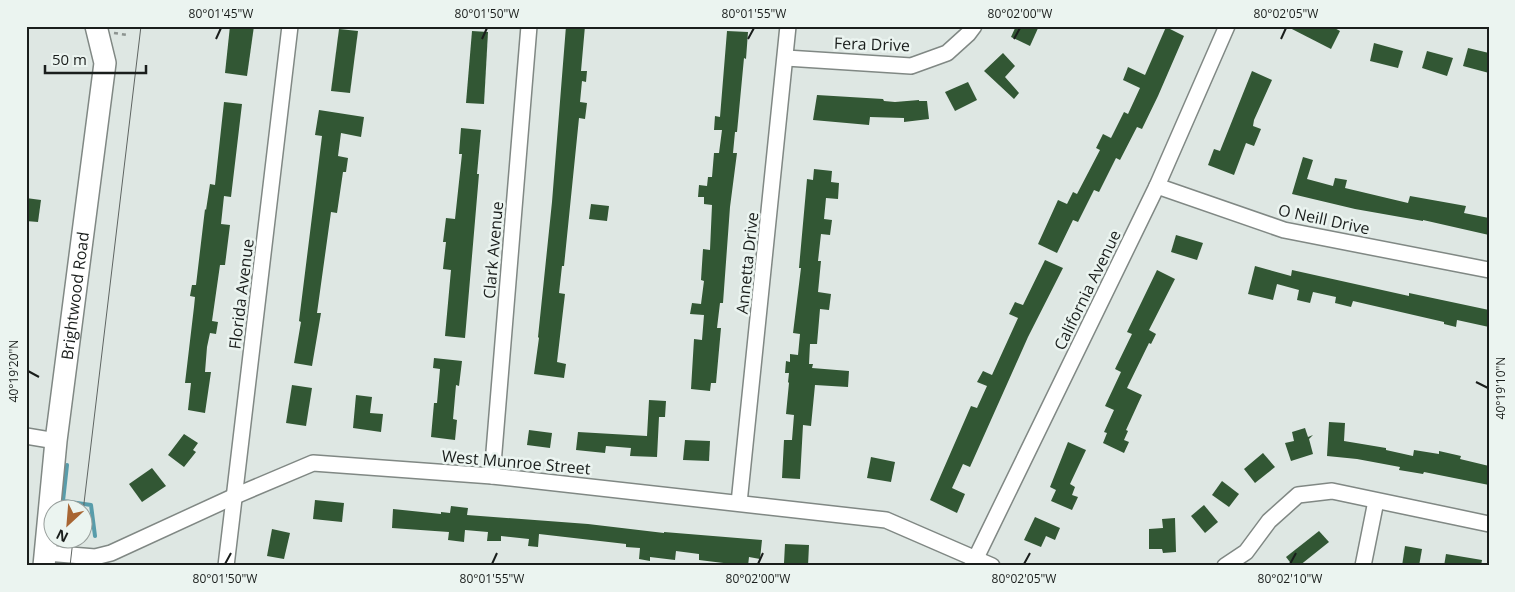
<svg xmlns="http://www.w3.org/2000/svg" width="1515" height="592" viewBox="0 0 1515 592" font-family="'Open Sans',sans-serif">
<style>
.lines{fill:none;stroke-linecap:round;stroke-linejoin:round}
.stream{stroke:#589caa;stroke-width:4}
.building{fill:#325734}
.street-casing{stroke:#808884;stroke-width:18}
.secondary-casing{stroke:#808884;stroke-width:24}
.path{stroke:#8d9491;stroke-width:2.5;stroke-dasharray:4 4;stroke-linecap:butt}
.street{stroke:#fff;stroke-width:15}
.secondary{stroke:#fff;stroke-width:21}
.tram{stroke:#5f6562;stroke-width:1}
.ticks{fill:none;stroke:#1a1e1c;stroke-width:2}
.labels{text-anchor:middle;stroke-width:5;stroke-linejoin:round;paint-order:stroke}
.street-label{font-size:16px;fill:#1a1e1c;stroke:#ebf4f0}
.neatline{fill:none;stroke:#1a1e1c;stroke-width:2}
.ticks-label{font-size:12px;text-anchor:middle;fill:#1a1e1c}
</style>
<rect width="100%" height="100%" fill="#dee7e3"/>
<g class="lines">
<!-- stream -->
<path class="stream" d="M67,465L63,501L91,505L95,536"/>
</g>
<!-- building -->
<g class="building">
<path d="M230,26H254L247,76L225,73Z"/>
<path d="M566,26H585L581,71H587L586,82L582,81L580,102L587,103L585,119L579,118L564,266H562L559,293L565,294L557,362L566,364L564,378L534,374L539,338L538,337L552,202Z"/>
<path d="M1016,26H1039L1030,46L1011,37Z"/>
<path d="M1286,26H1331L1340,31L1331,49Z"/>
<path d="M1166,27L1184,36L1158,96L1142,129L1137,127L1120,160L1116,158L1099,192L1094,190L1078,222L1073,220L1057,253L1038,244L1058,200L1067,204L1073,192L1077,194L1100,150L1096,148L1103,134L1111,138L1124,112L1128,114L1140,88L1123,80L1128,67L1145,75Z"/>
<path d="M339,29L358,31L350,93L331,91Z"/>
<path d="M472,31L488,32L484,104L466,103Z"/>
<path d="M727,31L748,32L746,59L744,58L737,132H735L733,153H737L730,207L723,303H720L717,328H721L716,383H711L710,391L691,389L694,339L702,340L704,315L690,314L692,303L701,304L704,281L701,280L703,249L710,250L712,205L704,204V197H698L699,185L707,186L708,177H712L714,153H719L722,130H714L715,116L720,117Z"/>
<path d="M1374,43L1403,51L1398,68L1370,61Z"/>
<path d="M1468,48L1489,53V73L1463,66Z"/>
<path d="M1427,51L1453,58L1447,76L1422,68Z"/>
<path d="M1003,53L1015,66L1005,77L1019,93L1014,99L984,71Z"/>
<path d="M1252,71L1272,80L1254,120L1253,126L1261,129L1254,146L1246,143L1234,175L1208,165L1214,149L1220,151Z"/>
<path d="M968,82L977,100L955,111L945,92Z"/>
<path d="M817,95L883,99L884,101L895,102L919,100V101H927L929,119L904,122V118L870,117L869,125L813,120Z"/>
<path d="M224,102L242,104L231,197L224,196L221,224L230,225L225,265H220L212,321L218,322L216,334L210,333L207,347L205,372H211L205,413L188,410L191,383H185L194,307L195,297L190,296L192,285H196L205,209L206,210L210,184L215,185Z"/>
<path d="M319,110L364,117L361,137L341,133L338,156L348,158L346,172H343L337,213L331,212L317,313H321L312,366L294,363L301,322L299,321L322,136L315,135Z"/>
<path d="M461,128L481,130L477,174H479L465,338L445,336L451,270L443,269L446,242H443L446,218L455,219L462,154H459Z"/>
<path d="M1303,157L1313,160L1307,179L1333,186L1335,178L1347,180L1345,188L1408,203L1410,196L1466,206L1464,213L1489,218V235L1423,220V221L1355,209L1292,194Z"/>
<path d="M814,169L832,171L831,182L839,183L838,199L826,198L824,219L832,220L830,235L821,234L818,261H821L818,292L831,294L829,310L820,309L817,344H810L809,364H813L812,368L849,371L848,387L815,385L811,426L803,425L800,479L782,478L784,440H792L794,415L786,414L789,383L788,382L789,373H785L786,361L790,362V354L798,355L800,334L793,333L801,268H799L807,179L813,180Z"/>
<path d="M26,198L41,200L38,222L26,221Z"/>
<path d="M591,204L609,206L607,221L589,219Z"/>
<path d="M1176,235L1203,243L1197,260L1171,252Z"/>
<path d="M1045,260L1063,268L1028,337L970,467L963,464L952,488L965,494L957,513L930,500L971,406L977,408L987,386L977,382L983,371L992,375L1018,318L1009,314L1015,302L1023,305Z"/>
<path d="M1255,266L1291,276L1292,270L1409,296V293L1489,310V327L1457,320L1456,327L1444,324V322L1353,301L1351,307L1335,303L1336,297L1313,292L1310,303L1297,300L1299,290L1277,284L1273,300L1248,294Z"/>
<path d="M1157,270L1175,279L1149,330L1156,334L1151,344L1149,343L1127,388L1142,395L1126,430L1128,431L1124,440L1129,442L1124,453L1103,443L1107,433L1104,432L1114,410L1105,406L1121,372L1115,369L1132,334L1127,332Z"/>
<path d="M434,358L462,361L459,386L456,385L453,419L457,420L455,440L431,437L434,403H437L440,369L433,368Z"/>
<path d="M292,385L312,388L306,426L286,423Z"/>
<path d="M356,395L372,397L370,413L383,414L381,432L353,428Z"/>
<path d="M649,400L666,401L665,417H659L657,457L630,456L631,448L606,446L605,453L576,450L578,432L647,436Z"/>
<path d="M1329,422L1345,423L1344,441L1386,448V450L1413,456L1414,450L1439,454V451L1461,456L1460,459L1489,466V485L1424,472L1423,474L1399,470L1400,467L1357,459L1327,456Z"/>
<path d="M1305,428L1308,437L1313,435L1309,439L1313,454L1291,461L1285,443L1294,441L1292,432Z"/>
<path d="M529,430L552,433L550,448L527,445Z"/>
<path d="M184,434L198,443L193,450L196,452L184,467L168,455Z"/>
<path d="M685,440L710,441L709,461L683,460Z"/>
<path d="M1068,442L1086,450L1070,484L1075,487L1072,495L1078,497L1072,510L1051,501L1056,490L1050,487Z"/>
<path d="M1263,453L1275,467L1255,483L1244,469Z"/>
<path d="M871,457L895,462L891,482L867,478Z"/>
<path d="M152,468L166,486L142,502L129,484Z"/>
<path d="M1222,481L1239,494L1229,507L1212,495Z"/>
<path d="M315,500L344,503L342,522L313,519Z"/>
<path d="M1204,505L1218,522L1205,533L1191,516Z"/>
<path d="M451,506L468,508L467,515L588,524L664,533V532L762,540L760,559L749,557L748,566L699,560V554L676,551L675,560L650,557V561L639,559L640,548L626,547V544L539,534L538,547L528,546L529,539L501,536V541H487L488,532L465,530L464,542L448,540L449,532L392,528L393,509L441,514V512L450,513Z"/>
<path d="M1035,517L1060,528L1055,540L1046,536L1041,547L1024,540Z"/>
<path d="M1175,518L1176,552L1163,553L1162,549H1149V529L1163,528L1162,519Z"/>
<path d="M272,529L290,533L284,559L267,556Z"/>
<path d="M1319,531L1329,542L1299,566H1293L1286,557Z"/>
<path d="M785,544L809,545L808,566H795V563H784Z"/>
<path d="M1405,546L1422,549L1419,566H1402Z"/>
<path d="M1446,554L1482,560L1481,566H1444Z"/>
</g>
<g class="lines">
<defs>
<g id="street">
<path d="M786,58L911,66L947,53L968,34L974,26"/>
<path d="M1157,186L1284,230L1489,270"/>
<path d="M26,436L56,441"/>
<path d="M492,476L529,26"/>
<path d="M739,503L788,26"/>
<path d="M46,553L95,557L111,553L235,496L313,463L492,476L886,520L992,566"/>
<path d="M226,566L290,26"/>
<path d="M972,566L1157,186L1227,26"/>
<path d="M1225,566L1246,552L1269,521L1298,495L1332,491L1489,524"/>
<path d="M1363,566L1376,501"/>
</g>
<g id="secondary">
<path id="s1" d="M44,566L56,441L105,63L96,26"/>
</g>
</defs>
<!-- street casing -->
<use href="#street" class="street-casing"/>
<!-- secondary casing -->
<use href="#secondary" class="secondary-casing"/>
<!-- path -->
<path class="path" d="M114,33L127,35"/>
<!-- street -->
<use href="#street" class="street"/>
<!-- secondary -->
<use href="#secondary" class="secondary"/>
<!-- tram -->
<g class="tram">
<path d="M82,520L141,26"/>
<path d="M70,566L73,540"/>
</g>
</g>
<!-- ticks -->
<path class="ticks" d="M216,39L221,28M482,39L487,28M748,39L754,28M1014,39L1020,28M1281,39L1286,28M28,371L39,377M1476,382L1488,388M225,564L231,553M492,564L497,553M758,564L763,553M1024,564L1030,553M1290,564L1296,553"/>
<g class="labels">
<!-- street labels -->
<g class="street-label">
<text transform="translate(872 44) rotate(2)" y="6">Fera Drive</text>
<text transform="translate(1324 219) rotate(12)" y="6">O Neill Drive</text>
<text transform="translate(493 250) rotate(-85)" y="6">Clark Avenue</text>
<text transform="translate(747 263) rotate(-84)" y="6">Annetta Drive</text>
<text transform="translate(1087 290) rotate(-64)" y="6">California Avenue</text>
<text transform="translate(241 294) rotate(-83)" y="6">Florida Avenue</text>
<text dy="6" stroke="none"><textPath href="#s1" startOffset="272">Brightwood Road</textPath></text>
<text transform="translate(516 462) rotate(5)" y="6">West Munroe Street</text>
</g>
</g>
<!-- border -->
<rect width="1515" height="592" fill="none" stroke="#ebf4f0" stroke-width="55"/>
<!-- north arrow -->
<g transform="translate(68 524) rotate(206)"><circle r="24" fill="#ebf4f0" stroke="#979e9b"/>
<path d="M0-4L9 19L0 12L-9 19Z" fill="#a86533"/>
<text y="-8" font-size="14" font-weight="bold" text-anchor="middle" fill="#1a1e1c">N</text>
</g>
<!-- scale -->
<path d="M45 65v8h101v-8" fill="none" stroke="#1a1e1c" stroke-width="2.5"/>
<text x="52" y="65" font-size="15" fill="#1a1e1c" stroke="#ebf4f0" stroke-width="4" paint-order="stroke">50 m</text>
<rect x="28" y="28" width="1460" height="536" class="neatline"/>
<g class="ticks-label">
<text x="221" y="18">80°01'45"W</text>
<text x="487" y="18">80°01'50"W</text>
<text x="754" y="18">80°01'55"W</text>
<text x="1020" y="18">80°02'00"W</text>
<text x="1286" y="18">80°02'05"W</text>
<text transform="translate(14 371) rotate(-90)" y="4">40°19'20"N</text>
<text transform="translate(1501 388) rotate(-90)" y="4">40°19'10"N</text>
<text x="225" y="583">80°01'50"W</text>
<text x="492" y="583">80°01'55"W</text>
<text x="758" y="583">80°02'00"W</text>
<text x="1024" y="583">80°02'05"W</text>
<text x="1290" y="583">80°02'10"W</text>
</g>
</svg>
